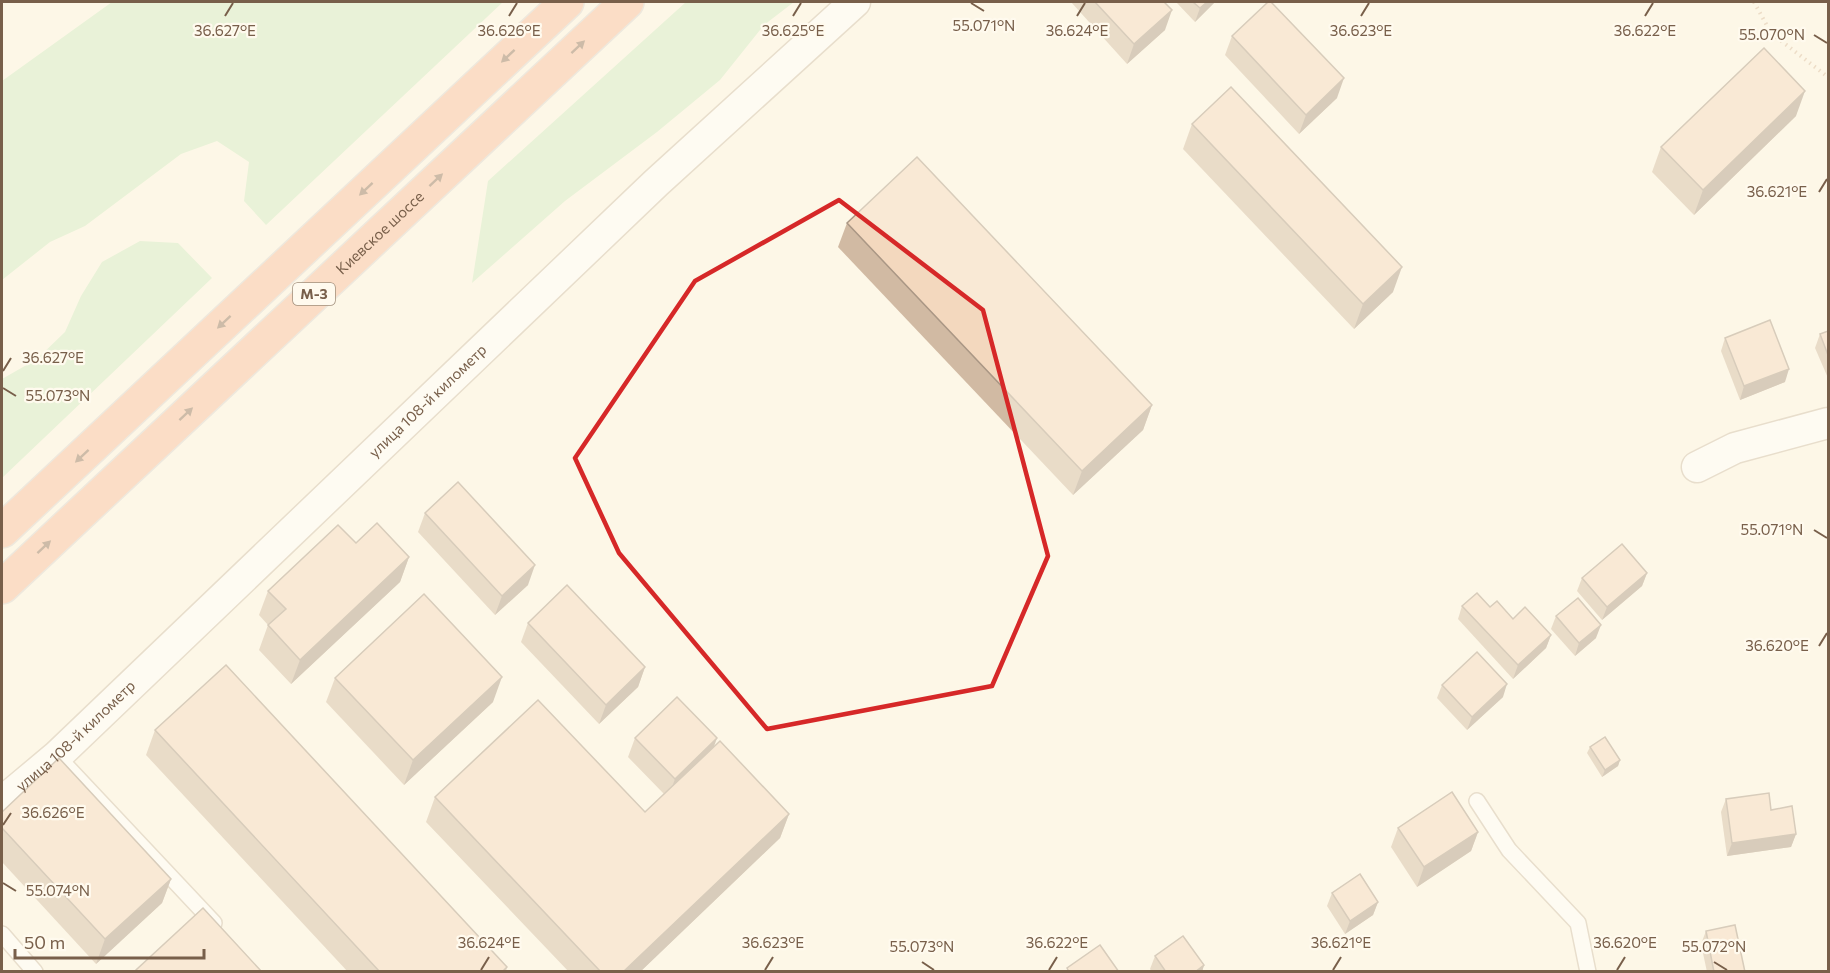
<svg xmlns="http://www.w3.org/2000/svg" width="1830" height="973" viewBox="0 0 1830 973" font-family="Commissioner,sans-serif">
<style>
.green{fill:#d1ebc5}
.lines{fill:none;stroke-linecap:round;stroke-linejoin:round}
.lane-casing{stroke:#cfbfac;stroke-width:18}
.street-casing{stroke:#cfbfac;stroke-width:33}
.highway-casing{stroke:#dcd5d0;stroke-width:36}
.path{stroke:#d9bca1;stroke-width:4;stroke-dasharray:1.5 4.5;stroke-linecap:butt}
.lane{stroke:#fff;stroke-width:15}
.street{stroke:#fff;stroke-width:30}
.highway{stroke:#f8bd9d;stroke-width:33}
.wall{fill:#d1baa3}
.shaded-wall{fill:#aa9785}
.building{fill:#f3d8be;stroke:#aa9785;stroke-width:1.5}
.oneway{fill:#92725b}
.marked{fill:none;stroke:#d62828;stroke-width:4.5;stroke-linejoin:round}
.ticks{fill:none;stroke:#785f4a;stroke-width:2}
.labels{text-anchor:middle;stroke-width:4.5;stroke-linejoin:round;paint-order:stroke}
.shield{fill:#fffaee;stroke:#a08e7b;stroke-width:1.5}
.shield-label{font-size:14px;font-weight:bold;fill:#785f4a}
.street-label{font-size:15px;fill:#785f4a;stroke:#fffaee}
.ticks-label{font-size:15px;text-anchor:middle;fill:#785f4a;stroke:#fffaee;stroke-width:4.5;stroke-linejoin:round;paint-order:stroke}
</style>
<rect width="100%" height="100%" fill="#fdf7e7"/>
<!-- green -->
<g class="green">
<path d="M112,2H503L266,225L244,201L249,162L217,141L181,154L85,226L50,242L2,280V81Z"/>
<path d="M686,2H794L764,25L720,80L657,132L565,201L472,283L488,181Z"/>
<path d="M140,241L178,243L212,278L2,478V379L37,359L65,332L81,296L102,262Z"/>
</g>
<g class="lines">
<defs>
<g id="lane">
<path d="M57,756L214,923"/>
<path d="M1477,801L1509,850L1578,923L1588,972"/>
<path d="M2,934L35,972"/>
</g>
<g id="street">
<path d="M1697,467L1735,448L1828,423"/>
<path id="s1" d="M2,802L57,756L656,183L855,2"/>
</g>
<g id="highway">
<path d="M2,531L567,2"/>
<path id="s2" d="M2,587L627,2"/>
</g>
</defs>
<!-- lane casing -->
<use href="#lane" class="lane-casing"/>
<!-- street casing -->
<use href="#street" class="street-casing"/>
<!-- highway casing -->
<use href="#highway" class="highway-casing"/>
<!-- path -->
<path class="path" d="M1754,2L1771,33L1828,77"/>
<!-- lane -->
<use href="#lane" class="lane"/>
<!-- street -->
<use href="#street" class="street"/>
<!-- highway -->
<use href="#highway" class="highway"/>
</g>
<!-- wall -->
<g class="wall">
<path d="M1071,2H1164L1165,30L1127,64Z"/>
<path d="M1176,2H1215L1195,22Z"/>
<path d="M1232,36L1337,98L1299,134L1225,55Z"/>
<path d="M1796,116L1694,215L1652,172L1661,147Z"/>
<path d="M1192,124L1393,292L1354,329L1183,149Z"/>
<path d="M847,223L1152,405L1143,430L1073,495L838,247Z"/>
<path d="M1828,331V378L1815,348L1820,334Z"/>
<path d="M1725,338L1785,382L1740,400L1721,351Z"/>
<path d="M425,513L528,585L495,615L418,532Z"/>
<path d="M356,543L409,557L400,582L291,684L259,650L268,625L259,615L268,591Z"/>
<path d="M1647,573L1642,586L1602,620L1577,591L1582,578Z"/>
<path d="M1462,606L1513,619L1551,635L1546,648L1513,679L1458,619Z"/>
<path d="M1556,616L1596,638L1575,656L1551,629Z"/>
<path d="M528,623L645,667L638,687L599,724L521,642Z"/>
<path d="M335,678L493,702L404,785L326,702Z"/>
<path d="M1442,685L1503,697L1467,730L1437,698Z"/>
<path d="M155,730L507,967L506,972H348L146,755Z"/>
<path d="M635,738L714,747L789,814L780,838L640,972H569L426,822L435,797L645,812L664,794L628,757Z"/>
<path d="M1590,747L1620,760L1618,766L1602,777L1587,753Z"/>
<path d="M1726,799L1771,810L1796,834L1791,847L1727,856L1721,812Z"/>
<path d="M2,812L171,879L162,903L96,964L2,862Z"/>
<path d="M1398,828L1478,832L1471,851L1417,887L1391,847Z"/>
<path d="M1332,893L1378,902L1373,915L1345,934L1327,906Z"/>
<path d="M1706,931L1745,972H1707L1701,944Z"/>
<path d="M1155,956L1204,965L1202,972H1152L1150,969Z"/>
</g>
<!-- shaded-wall -->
<g class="shaded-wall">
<path d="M1207,2H1215L1195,22L1200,8Z"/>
<path d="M1172,10L1165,30L1127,64L1134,44Z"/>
<path d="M1344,78L1337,98L1299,134L1306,115Z"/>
<path d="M1805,91L1796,116L1694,215L1703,190Z"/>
<path d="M1402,267L1393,292L1354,329L1363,304Z"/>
<path d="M1789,369L1785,382L1740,400L1744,386Z"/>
<path d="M1152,405L1143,430L1073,495L1082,471Z"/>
<path d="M409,557L400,582L291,684L300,660Z"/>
<path d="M535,565L528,585L495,615L502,596Z"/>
<path d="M1647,573L1642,586L1602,620L1607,607Z"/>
<path d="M1601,625L1596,638L1575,656L1579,643Z"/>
<path d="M1551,635L1546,648L1513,679L1518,665Z"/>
<path d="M645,667L638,687L599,724L606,705Z"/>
<path d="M502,677L493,702L404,785L413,760Z"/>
<path d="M1507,684L1503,697L1467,730L1472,717Z"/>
<path d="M717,738L710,758L668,798L675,779Z"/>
<path d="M1620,760L1618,766L1602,777L1605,770Z"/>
<path d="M789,814L780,838L640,972H623Z"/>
<path d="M1478,832L1471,851L1417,887L1424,867Z"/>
<path d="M1796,834L1791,847L1727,856L1732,843Z"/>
<path d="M171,879L162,903L96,964L105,939Z"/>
<path d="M1378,902L1373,915L1345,934L1350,921Z"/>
<path d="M1204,965L1202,972H1195Z"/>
</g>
<!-- building -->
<g class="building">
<path d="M1095,2H1164L1172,10L1134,44Z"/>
<path d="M1193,2H1207L1200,8Z"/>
<path d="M1268,2H1271L1344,78L1306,115L1232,36Z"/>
<path d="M1764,48L1805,91L1703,190L1661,147Z"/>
<path d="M1231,87L1402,267L1363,304L1192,124Z"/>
<path d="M917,157L1152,405L1082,471L847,223Z"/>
<path d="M1770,320L1789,369L1744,386L1725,338Z"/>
<path d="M1828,331V355L1820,334Z"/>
<path d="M458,482L535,565L502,596L425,513Z"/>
<path d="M377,523L409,557L300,660L268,625L286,609L268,591L338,525L356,543Z"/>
<path d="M1622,544L1647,573L1607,607L1582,578Z"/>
<path d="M567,585L645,667L606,705L528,623Z"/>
<path d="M1477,593L1490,607L1497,601L1513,619L1525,607L1551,635L1518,665L1462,606Z"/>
<path d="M424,594L502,677L413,760L335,678Z"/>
<path d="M1578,598L1601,625L1579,643L1556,616Z"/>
<path d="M1477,652L1507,684L1472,717L1442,685Z"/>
<path d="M226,665L507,967L502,972H380L155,730Z"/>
<path d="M677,697L717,738L675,779L635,738Z"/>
<path d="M538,700L645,812L720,741L789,814L623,972H601L435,797Z"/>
<path d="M1605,737L1620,760L1605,770L1590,747Z"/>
<path d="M59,758L171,879L105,939L2,828V812Z"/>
<path d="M1452,792L1478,832L1424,867L1398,828Z"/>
<path d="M1769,793L1771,810L1792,806L1796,834L1732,843L1726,799Z"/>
<path d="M1360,874L1378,902L1350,921L1332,893Z"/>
<path d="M203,908L262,972H137L136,970Z"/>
<path d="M1735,925L1745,972H1714L1706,931Z"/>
<path d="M1183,936L1204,965L1195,972H1166L1155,956Z"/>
<path d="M1100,945L1119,972H1069L1067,968Z"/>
</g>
<!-- one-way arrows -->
<defs><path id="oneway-solid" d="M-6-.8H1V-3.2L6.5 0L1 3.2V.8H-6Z" transform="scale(1.5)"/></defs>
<g class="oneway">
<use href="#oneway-solid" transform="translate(578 47) rotate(-43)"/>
<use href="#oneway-solid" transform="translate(508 56) rotate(137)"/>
<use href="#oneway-solid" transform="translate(436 180) rotate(-43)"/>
<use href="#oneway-solid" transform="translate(366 189) rotate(137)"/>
<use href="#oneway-solid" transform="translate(224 322) rotate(137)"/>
<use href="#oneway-solid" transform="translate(186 414) rotate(-43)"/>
<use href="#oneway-solid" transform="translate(82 456) rotate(137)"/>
<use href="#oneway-solid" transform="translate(44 547) rotate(-43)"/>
</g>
<!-- marked area -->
<path d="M0 0H1830V973H0ZM839,200L983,310L1048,556L992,686L767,729L619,553L575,458L695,281Z" fill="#fdf7e7" fill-opacity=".55" fill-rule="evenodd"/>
<path class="marked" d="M839,200L983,310L1048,556L992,686L767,729L619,553L575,458L695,281Z"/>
<!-- ticks -->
<path class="ticks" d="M971,3L984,11M225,16L233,3M509,16L517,3M793,16L801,3M1077,16L1085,3M1361,16L1369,3M1645,16L1653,3M1814,35L1827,43M1819,192L1827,179M3,371L11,358M3,388L16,396M1814,530L1827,538M1819,646L1827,633M3,825L11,813M3,883L16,891M922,962L934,970M1714,962L1727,970M481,970L489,957M765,970L773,957M1049,970L1057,957M1333,970L1341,957M1617,970L1625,957"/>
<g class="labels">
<!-- shield labels -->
<rect class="shield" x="293" y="283" width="42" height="22" rx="4.5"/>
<g class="shield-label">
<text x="314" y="299">М-3</text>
</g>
<!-- street labels -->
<g class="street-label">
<text dy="5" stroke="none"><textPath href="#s2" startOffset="518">Киевское шоссе</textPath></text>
<text dy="5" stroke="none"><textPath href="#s1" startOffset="585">улица 108-й километр</textPath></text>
<text dy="5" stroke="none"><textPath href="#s1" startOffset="99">улица 108-й километр</textPath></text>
</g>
</g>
<g class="ticks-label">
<text x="984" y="31">55.071°N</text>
<text x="225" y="36">36.627°E</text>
<text x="509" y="36">36.626°E</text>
<text x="793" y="36">36.625°E</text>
<text x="1077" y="36">36.624°E</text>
<text x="1361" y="36">36.623°E</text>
<text x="1645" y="36">36.622°E</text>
<text x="1772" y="40">55.070°N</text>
<text x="1777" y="197">36.621°E</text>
<text x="53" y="363">36.627°E</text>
<text x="58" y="401">55.073°N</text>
<text x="1772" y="535">55.071°N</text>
<text x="1777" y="651">36.620°E</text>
<text x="53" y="818">36.626°E</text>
<text x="58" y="896">55.074°N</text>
<text x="489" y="948">36.624°E</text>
<text x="773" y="948">36.623°E</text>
<text x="1057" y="948">36.622°E</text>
<text x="1341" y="948">36.621°E</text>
<text x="1625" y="948">36.620°E</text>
<text x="922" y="952">55.073°N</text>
<text x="1714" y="952">55.072°N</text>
</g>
<!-- border -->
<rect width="1830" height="973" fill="none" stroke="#785f4a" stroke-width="6"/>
<!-- scale -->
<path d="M15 949v9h189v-9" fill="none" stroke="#785f4a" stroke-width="3"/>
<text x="24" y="949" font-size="18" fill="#785f4a" stroke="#fffaee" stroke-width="4.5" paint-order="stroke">50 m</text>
</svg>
